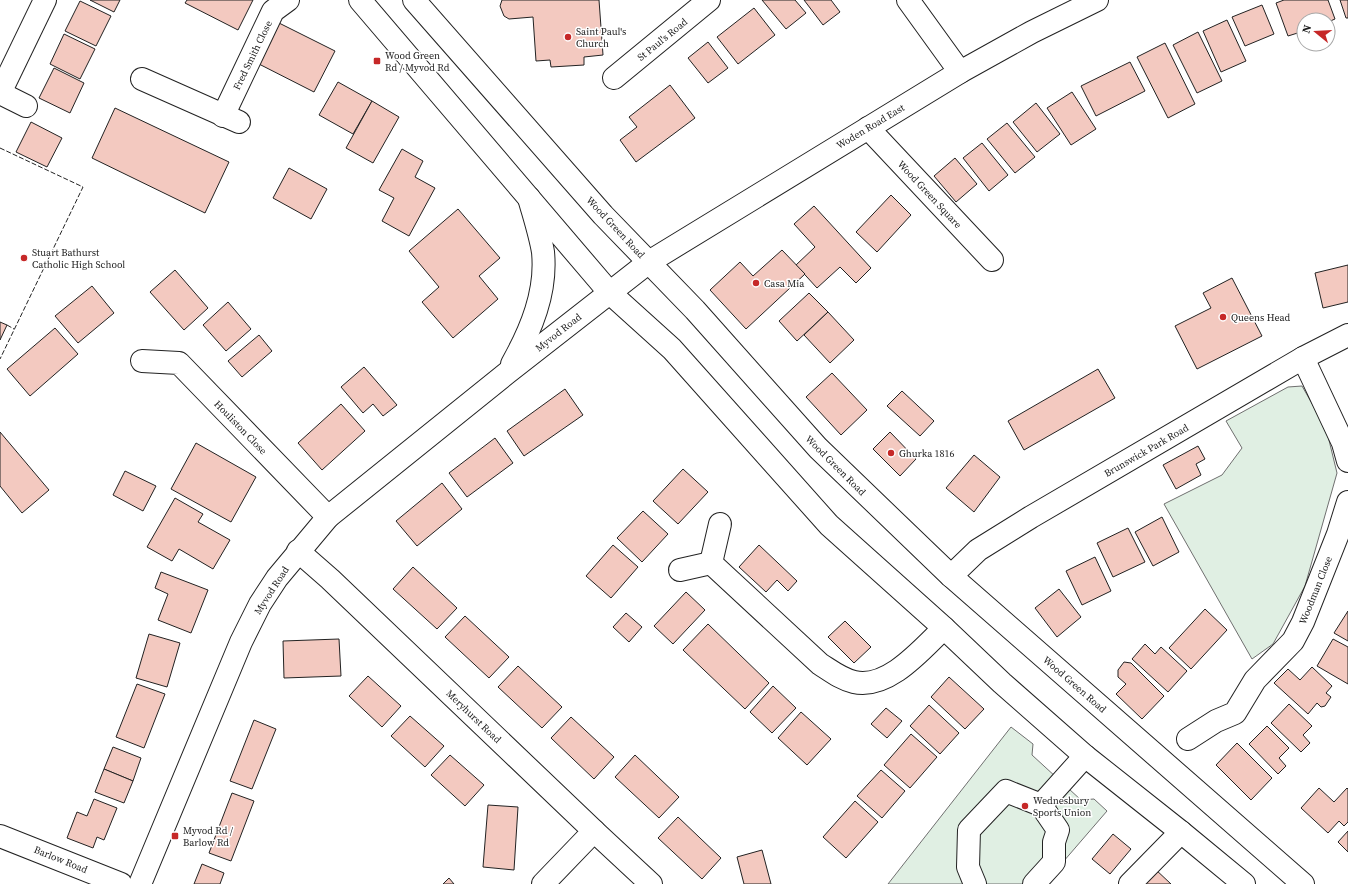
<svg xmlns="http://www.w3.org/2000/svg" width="1348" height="884" viewBox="0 0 1348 884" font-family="'Source Serif 4',serif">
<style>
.green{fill:#e0efe3;stroke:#6f6f6f}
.building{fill:#f3c9c0;stroke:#222}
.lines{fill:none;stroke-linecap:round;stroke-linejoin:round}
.minor-casing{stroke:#222;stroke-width:24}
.highway-casing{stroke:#222;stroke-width:24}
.minor{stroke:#fff;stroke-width:22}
.highway{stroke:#fff;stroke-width:22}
.fence{stroke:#222;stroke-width:1;stroke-dasharray:5 2;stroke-linecap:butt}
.poi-dot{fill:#c62828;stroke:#fff;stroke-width:1.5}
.labels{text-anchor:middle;stroke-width:3;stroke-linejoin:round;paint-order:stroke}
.poi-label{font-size:10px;fill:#222;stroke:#fff;text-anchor:start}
.street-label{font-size:10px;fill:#222;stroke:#fff}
</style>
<rect width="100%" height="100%" fill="#fff"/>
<!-- green -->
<g class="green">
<path d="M1302,386L1326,428L1337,473L1305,586L1273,644L1252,659L1164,504L1222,475L1242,448L1226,421L1288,387Z"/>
<path d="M1011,727L1033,744L1032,755L1081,800L1094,799L1107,811L1044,884H888Z"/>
</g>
<!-- building -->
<g class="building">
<path d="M90,0H120L114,12Z"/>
<path d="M187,0H253L238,30L185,3Z"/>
<path d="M502,0H599L603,55L584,57V65L551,67L550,60L536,61L533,17L509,19L504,16L500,6Z"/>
<path d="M762,0H795L806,13L786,29Z"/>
<path d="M804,0H831L840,12L823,25Z"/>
<path d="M1284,0H1328L1335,19L1328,22V20H1304V31L1288,36L1276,3Z"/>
<path d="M1340,0H1348V18H1346Z"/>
<path d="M80,1L111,16L96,46L65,31Z"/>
<path d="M1262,5L1274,34L1245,46L1232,17Z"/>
<path d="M754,8L775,35L738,64L717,37Z"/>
<path d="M1227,20L1246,61L1221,72L1203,31Z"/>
<path d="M275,21L335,51L314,92L255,62Z"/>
<path d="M1198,32L1222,81L1197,93L1173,45Z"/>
<path d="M64,34L95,49L80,79L50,64Z"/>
<path d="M708,42L728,68L708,83L688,58Z"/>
<path d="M1165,43L1195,104L1168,118L1137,57Z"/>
<path d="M1130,62L1145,91L1096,116L1081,86Z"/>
<path d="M54,68L84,83L70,113L39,98Z"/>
<path d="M338,82L372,101L353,134L319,115Z"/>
<path d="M670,85L695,118L636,162L620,140L637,127L629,117Z"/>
<path d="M1072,92L1096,129L1071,145L1047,108Z"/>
<path d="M372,101L399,117L373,163L346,148Z"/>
<path d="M1036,103L1060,134L1037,152L1013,122Z"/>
<path d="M115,108L229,162L205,213L92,158Z"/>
<path d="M31,122L62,138L47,167L16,152Z"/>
<path d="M1007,123L1035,157L1015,173L987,139Z"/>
<path d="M982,143L1008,175L989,191L963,158Z"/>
<path d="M402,149L423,161L415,177L435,188L409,236L382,221L394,198L379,190Z"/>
<path d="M955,158L977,184L956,202L934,176Z"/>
<path d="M289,168L327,189L311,219L273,198Z"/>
<path d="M891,195L911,215L877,252L856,232Z"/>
<path d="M814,206L871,268L856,283L840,267L817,288L796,265L815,247L794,224Z"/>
<path d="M458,209L500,258L479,276L498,299L453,338L422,302L439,287L409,251Z"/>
<path d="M782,250L805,274L746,329L710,290L740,262L753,276Z"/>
<path d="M1348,265V302L1323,308L1315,273Z"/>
<path d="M175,270L208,308L184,330L150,292Z"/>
<path d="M1232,278L1262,336L1197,369L1175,326L1211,308L1203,293Z"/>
<path d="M92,286L114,313L78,343L55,316Z"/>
<path d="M809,293L828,312L797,341L779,321Z"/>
<path d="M228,302L251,329L226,351L203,325Z"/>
<path d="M828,312L854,340L830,363L804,335Z"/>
<path d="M0,322L7,325L0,340Z"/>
<path d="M55,328L78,354L30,396L7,369Z"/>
<path d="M259,335L272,351L242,377L228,361Z"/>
<path d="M364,367L397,405L383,416L373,404L363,413L341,387Z"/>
<path d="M1098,369L1115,398L1024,450L1008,421Z"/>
<path d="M832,373L867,410L841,435L806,397Z"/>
<path d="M565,389L583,415L524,456L507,431Z"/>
<path d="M902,391L934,421L920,436L887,406Z"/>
<path d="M341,404L365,431L322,470L298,443Z"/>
<path d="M0,432L49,490L22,513L0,486Z"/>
<path d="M890,432L916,459L900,476L873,449Z"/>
<path d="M495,438L513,463L467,497L449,473Z"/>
<path d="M196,443L256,477L231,522L171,489Z"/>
<path d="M1198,446L1205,459L1196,464L1201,475L1176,489L1163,465Z"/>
<path d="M974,455L1000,477L974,512L946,488Z"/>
<path d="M683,469L708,492L678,524L653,501Z"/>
<path d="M125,471L156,486L143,511L113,495Z"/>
<path d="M442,483L462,509L417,546L396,521Z"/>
<path d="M175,498L203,514L198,522L230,540L213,569L179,549L172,561L147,547Z"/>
<path d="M643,511L668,534L642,562L617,538Z"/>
<path d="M1162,517L1179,552L1153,566L1135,532Z"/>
<path d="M1128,528L1145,562L1113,577L1097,543Z"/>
<path d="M613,545L638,567L611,598L586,576Z"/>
<path d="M759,545L797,581L788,591L777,580L766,592L739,567Z"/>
<path d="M1095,557L1111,591L1082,605L1066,571Z"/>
<path d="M413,567L457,608L437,629L393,589Z"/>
<path d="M161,572L208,590L191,633L158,620L168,594L155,588Z"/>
<path d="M1059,589L1081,617L1057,637L1035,608Z"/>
<path d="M686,592L705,610L673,644L654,626Z"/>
<path d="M1205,609L1227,630L1191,669L1169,648Z"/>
<path d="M1348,611V641L1334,633Z"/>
<path d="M626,613L642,627L629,642L613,627Z"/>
<path d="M465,616L509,657L489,678L445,637Z"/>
<path d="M845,621L871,647L854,663L828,637Z"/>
<path d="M708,624L769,683L745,709L683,650Z"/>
<path d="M149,634L180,643L167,687L136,678Z"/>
<path d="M339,639L341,676L284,678L283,641Z"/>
<path d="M1333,639L1348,647V684L1317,666Z"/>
<path d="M1145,644L1155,654L1161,647L1187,671L1168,692L1132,659Z"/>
<path d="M1124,662L1131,663L1164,696L1142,719L1116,694L1126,684L1118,677V670Z"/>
<path d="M518,666L562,707L542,728L498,687Z"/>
<path d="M1312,667L1332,686L1326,693L1331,697L1325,706L1321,707L1317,703L1308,714L1274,683L1288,669L1300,680Z"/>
<path d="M368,676L401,706L382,727L349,696Z"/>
<path d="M949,677L984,709L965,729L931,697Z"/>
<path d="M137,684L165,694L144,748L116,737Z"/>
<path d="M773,686L796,708L772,733L750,712Z"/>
<path d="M1289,704L1312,726L1303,735L1310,743L1301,752L1271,723Z"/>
<path d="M929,705L959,733L940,754L910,726Z"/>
<path d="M886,708L902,721L887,738L871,724Z"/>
<path d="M801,712L831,739L807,765L778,738Z"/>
<path d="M410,716L444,746L425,767L391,736Z"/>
<path d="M571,717L614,757L594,779L551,738Z"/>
<path d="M254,720L276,729L252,789L230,781Z"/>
<path d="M1267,726L1289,748L1279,758L1286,766L1278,774L1249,744Z"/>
<path d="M911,734L937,757L910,788L884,765Z"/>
<path d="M1237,743L1272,778L1251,800L1216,765Z"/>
<path d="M113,747L141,758L133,781L104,769Z"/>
<path d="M450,755L484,785L465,806L431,775Z"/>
<path d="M635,755L679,797L659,818L615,777Z"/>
<path d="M104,769L133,781L124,803L95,792Z"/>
<path d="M881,770L905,791L882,818L857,796Z"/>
<path d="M1319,788L1334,802L1347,788L1348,789V822L1344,826L1339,821L1328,833L1301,808Z"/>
<path d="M232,793L254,801L231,861L209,853Z"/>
<path d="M94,799L117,808L104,840L97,837L93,848L67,838L77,812L87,816Z"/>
<path d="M855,801L878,822L846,858L823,837Z"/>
<path d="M488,805L518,807L514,870L483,867Z"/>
<path d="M678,817L721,858L702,879L658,838Z"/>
<path d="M1348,831V852L1338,842Z"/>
<path d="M1113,834L1131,849L1110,874L1092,859Z"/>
<path d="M762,850L771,884H744L737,857Z"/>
<path d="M202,864L224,873L220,884H194Z"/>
<path d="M1154,868L1171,884H1139Z"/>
<path d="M449,878L454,884H443Z"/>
</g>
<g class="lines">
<defs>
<g id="minor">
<path d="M908,0L960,72"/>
<path d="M614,78L709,0"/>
<path d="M142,79L239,122"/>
<path d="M0,93L45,0"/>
<path d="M0,93L26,106"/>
<path d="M223,116L273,11L288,0"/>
<path d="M868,128L992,260"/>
<path d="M1303,358L1343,443L1348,461"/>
<path d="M142,361L179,363L328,517"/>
<path d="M512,364C531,330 547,292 543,252C540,234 534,216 529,198"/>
<path d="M298,551L330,579L594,831L543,884"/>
<path d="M711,563L820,664C831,671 841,679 854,682C888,690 922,649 944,628"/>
<path d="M711,563L720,524"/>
<path d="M680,570L711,563"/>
<path d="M951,576L978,550L1031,517L1303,358L1348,335"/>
<path d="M1188,739L1216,721L1235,713L1255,680L1293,641L1303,622L1338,534L1348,502"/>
<path d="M1041,805L1085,756"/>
<path d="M594,831L651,884"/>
<path d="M0,836L121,884"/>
<path d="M140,884L241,642L260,604L277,578L328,517L507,373L649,262L960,72L1032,32L1097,0"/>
<path d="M975,884L968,867L969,830L1006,791L1041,805L1058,830L1054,842V862L1034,884"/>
<path d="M1130,884L1181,832"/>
</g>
<g id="highway">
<path d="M360,0L610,293L672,349L829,525L944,628L1002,683L1085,756L1181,832L1244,884"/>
<path d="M414,0L603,215L695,310L818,448L951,576L1303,884"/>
</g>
</defs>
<!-- minor casing -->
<use href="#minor" class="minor-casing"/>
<!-- highway casing -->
<use href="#highway" class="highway-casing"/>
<!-- minor -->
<use href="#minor" class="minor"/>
<!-- highway -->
<use href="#highway" class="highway"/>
<!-- fence -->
<g class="fence">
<path d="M0,148L83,187L0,359"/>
<path d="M7,325L14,329"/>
</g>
</g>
<!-- markers -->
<g class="poi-dot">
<circle cx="568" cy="37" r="4"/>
<rect x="373" y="57" width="8" height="8" rx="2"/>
<circle cx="24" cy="258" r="4"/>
<circle cx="756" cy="283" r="4"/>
<circle cx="1223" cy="317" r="4"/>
<circle cx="891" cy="453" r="4"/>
<circle cx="1025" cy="806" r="4"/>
<rect x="171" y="832" width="8" height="8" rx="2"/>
</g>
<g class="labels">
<!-- poi labels -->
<g class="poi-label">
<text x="576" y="35">Saint Paul's<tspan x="576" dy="12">Church</tspan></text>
<text x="385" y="59">Wood Green<tspan x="385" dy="12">Rd / Myvod Rd</tspan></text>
<text x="32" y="256">Stuart Bathurst<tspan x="32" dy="12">Catholic High School</tspan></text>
<text x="764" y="287">Casa Mia</text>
<text x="1231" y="321">Queens Head</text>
<text x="899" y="457">Ghurka 1816</text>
<text x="1033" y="804">Wednesbury<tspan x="1033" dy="12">Sports Union</tspan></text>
<text x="183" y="834">Myvod Rd /<tspan x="183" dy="12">Barlow Rd</tspan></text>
</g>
<!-- street labels -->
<g class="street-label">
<text transform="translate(662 39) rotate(-39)" y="4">St Paul's Road</text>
<text transform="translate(252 55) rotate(-64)" y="4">Fred Smith Close</text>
<text transform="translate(870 126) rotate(-31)" y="4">Woden Road East</text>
<text transform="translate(930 194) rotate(47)" y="4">Wood Green Square</text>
<text transform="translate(616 227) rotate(47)" y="4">Wood Green Road</text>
<text transform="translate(558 332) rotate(-38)" y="4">Myvod Road</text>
<text transform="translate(241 427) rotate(46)" y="4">Houliston Close</text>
<text transform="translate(1146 450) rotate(-30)" y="4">Brunswick Park Road</text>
<text transform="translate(836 465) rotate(45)" y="4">Wood Green Road</text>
<text transform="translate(271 590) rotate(-57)" y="4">Myvod Road</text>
<text transform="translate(1315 590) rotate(-68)" y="4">Woodman Close</text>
<text transform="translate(1075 684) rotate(41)" y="4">Wood Green Road</text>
<text transform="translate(474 716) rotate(44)" y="4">Meryhurst Road</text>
<text transform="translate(61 859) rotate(22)" y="4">Barlow Road</text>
</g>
</g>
<!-- north arrow -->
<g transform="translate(1316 32) rotate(288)"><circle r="19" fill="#ffffff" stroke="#a7a7a7"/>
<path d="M0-3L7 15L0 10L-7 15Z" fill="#c62828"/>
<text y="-6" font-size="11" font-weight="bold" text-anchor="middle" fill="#222222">N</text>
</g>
</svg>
